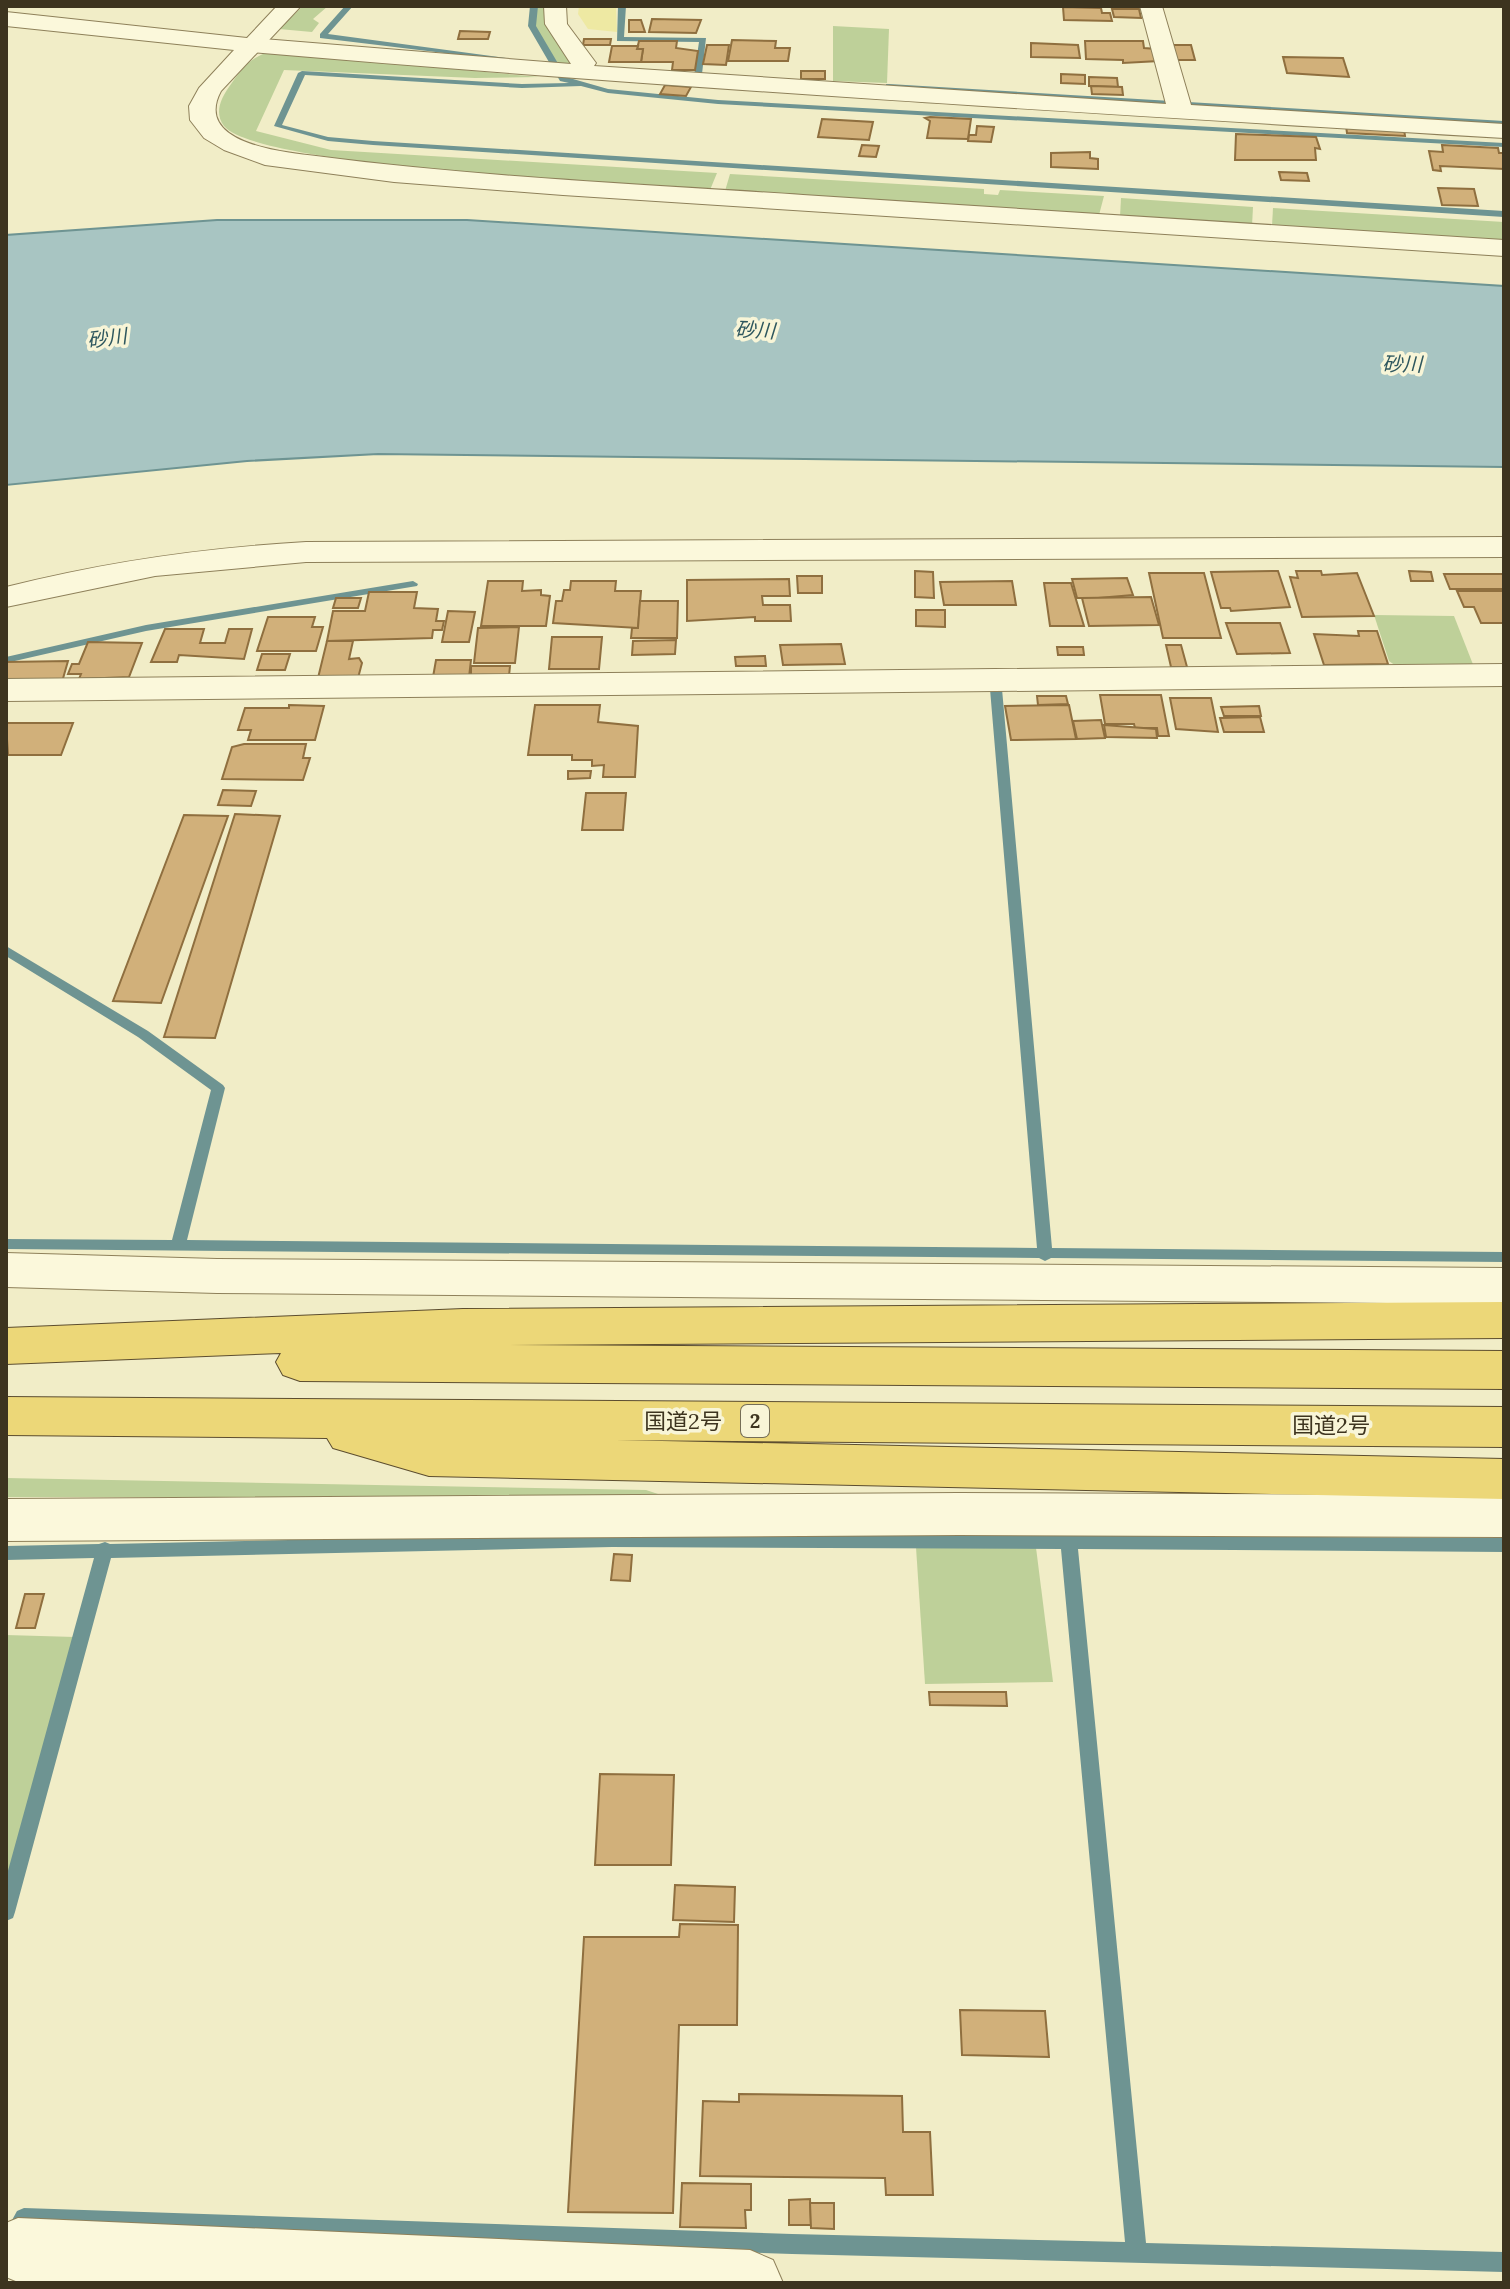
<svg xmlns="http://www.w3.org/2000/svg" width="1510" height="2289" viewBox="0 0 1510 2289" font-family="Lora,'Noto Sans JP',serif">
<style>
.green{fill:#bed099}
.sand{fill:#eee9a3}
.water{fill:#a8c5c2;stroke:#6e9492;stroke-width:2}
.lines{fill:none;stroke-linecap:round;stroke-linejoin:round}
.stream{fill:#6e9492;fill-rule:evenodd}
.building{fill:#d1b07a;stroke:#8f6f3f;stroke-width:2}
.minor-casing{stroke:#8e805a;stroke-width:2}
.tertiary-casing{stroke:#8e805a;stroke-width:2}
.trunk-casing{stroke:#5c4d2f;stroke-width:2}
.minor{fill:#fbf8db;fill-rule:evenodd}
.tertiary{fill:#fbf8db;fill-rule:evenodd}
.trunk{fill:#ecd778;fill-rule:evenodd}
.labels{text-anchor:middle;stroke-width:7;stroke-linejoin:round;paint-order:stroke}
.far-water-label{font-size:20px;font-style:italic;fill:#2e575e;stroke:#f8f5d7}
.shield{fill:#f8f5d7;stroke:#756e56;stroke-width:2}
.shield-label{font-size:20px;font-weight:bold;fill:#3d341f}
.street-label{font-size:22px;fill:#3d341f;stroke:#f8f5d7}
</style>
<rect width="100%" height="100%" fill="#f1edc7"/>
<!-- green -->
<g class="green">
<path d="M303,6H328L313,19L319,23L312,32L279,29Z"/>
<path d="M536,6H549L573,65H558L535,26Z"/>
<path d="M833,26L889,29L887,83L833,81Z"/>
<path d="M268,52L539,77L475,78L284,70L256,131L331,150L717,173L710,190C638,185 257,167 224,126C214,113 221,98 229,87C241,70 248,59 268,52Z"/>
<path d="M730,174L984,189V194L998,195L1000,190L1104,196L1099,215L725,191Z"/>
<path d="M1121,198L1253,207L1252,226L1120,217Z"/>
<path d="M1273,208L1504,222V240L1272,226Z"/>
<path d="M1374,615L1454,616L1474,667L1396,666L1389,661Z"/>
<path d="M6,1478L646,1490L667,1497H6Z"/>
<path d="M915,1532H1034L1053,1682L925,1684Z"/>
<path d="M6,1635L75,1637L6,1887Z"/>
</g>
<!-- sand -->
<path class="sand" d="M579,6H616L617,32L588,29L578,14Z"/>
<!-- water -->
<path class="water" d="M217,220H467L1504,286V467L378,454L247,461L6,485V235Z"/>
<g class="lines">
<!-- stream -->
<g class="stream">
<path d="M345,6H353L328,34L506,58L502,60L320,38V34Z"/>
<path d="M530,6H538L536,26L566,77L608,89L718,100L1504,143V147L718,104L608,93L581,86L522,88L305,75L282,125L328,137L373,141L1504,211V217L373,145L328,141L274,126L298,73L302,71L522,84L569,83L560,81L528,26Z"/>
<path d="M618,6H626L624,37L706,38L702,74L715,75V79L698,78L694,76L699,42L617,41Z"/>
<path d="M889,84L1504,121V125L886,88V84Z"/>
<path d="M413,581L418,584L417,586L146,631L6,663V657L146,625Z"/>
<path d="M996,686L1002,689L1052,1248L1504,1252V1262L1051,1258L1045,1261L1039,1258L6,1249V1239L172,1240L211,1090L138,1037L6,956V946L148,1031L223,1085L225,1088L187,1240L1037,1248L990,689Z"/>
<path d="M612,1533L1504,1538V1552L1078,1549L1146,2243L1504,2252V2272L792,2254L29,2228L21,2232L14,2229L11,2222L17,2211L24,2208L792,2234L1125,2242L1061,1549L612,1547L111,1558L15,1912L13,1918L6,1921V1878L94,1558L6,1560V1546L99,1544L105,1542L110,1544Z"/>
</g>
</g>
<!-- building -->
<g class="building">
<path d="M1063,7L1101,8L1102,13H1110L1112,21L1064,20Z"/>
<path d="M1112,9H1139L1141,18L1114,17Z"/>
<path d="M652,19L701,20L696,33L649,32Z"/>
<path d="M629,20H641L645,32H629Z"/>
<path d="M460,31L490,32L488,39H458Z"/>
<path d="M584,39H611L610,45H583Z"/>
<path d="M732,40L776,41L775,48H790L788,61H728Z"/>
<path d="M639,41H677L676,48L698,51L695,70H672L673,62H641L643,49H637Z"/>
<path d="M1085,41H1143L1144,48L1157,49L1159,61L1123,63V60L1086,59Z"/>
<path d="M1031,43L1078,45L1080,58L1031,57Z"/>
<path d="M707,45H729L726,65L703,64Z"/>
<path d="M1173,45H1191L1195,60H1173Z"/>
<path d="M612,46H638L637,49H643L641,62H609Z"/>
<path d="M1283,57L1343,58L1349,77L1287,73Z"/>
<rect x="801" y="71" width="24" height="8"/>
<path d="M1061,74L1085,75V84L1061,83Z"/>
<path d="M1089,77L1117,78L1118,87L1089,86Z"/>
<path d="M665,85L691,87L686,96L660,94Z"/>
<path d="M1091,86L1122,87L1123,95L1092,94Z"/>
<path d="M930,117L971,119L968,139L927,138L930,121L925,118Z"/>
<path d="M822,119L873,122L869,140L818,137Z"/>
<path d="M977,126L994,127L991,142L968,141L969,135H976Z"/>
<path d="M1346,126L1404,129L1405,136L1347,133Z"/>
<path d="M1236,134L1316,137L1320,149L1315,148L1316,160H1235Z"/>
<path d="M862,145L879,146L876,157L859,156Z"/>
<path d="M1442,145L1498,148L1499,153H1504V169L1440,166L1441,171L1433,170L1429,151L1443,152Z"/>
<path d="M1090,152V158L1098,159V169L1051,167V153Z"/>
<path d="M1279,172L1307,173L1309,181L1281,180Z"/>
<path d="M1438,188L1474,189L1478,206L1442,205Z"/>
<path d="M915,571L933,572L934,598L915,597Z"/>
<path d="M1278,571L1290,607L1231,611L1230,608H1221L1211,572Z"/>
<path d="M1296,571H1321L1322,575L1357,573L1374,616L1302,617L1290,577L1298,578Z"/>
<path d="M1409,571L1431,572L1433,581H1411Z"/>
<path d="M1149,573H1204L1221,638H1163Z"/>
<path d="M1444,574H1504V589H1450Z"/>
<path d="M797,576H822V593H798Z"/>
<path d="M1127,578L1133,595L1098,598H1077L1072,579Z"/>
<path d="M789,579L790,596H762L763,605H790L791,621H755V617L687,621V580Z"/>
<path d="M488,581H523L522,591L541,590V595L550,596L546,626H481Z"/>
<path d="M571,581H616L615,591H641L638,628L553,623L556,601H562L564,590H570Z"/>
<path d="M1012,581L1016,605H944L940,582Z"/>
<path d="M1044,583H1071L1084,626H1050Z"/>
<path d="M1457,591H1504V623H1481L1474,607H1464Z"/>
<path d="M369,592H417L414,608L438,609L436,621H444L442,630H433L432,638L327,641L333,611H365Z"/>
<path d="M1151,597L1159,625L1089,626L1082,598Z"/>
<path d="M336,598H361L358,608H333Z"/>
<path d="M640,601H678L677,638H631L632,628H638Z"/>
<path d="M916,610H945V627L916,626Z"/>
<path d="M448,611L475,612L469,642H442Z"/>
<path d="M268,617H315L312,627H323L316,651H257Z"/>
<path d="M1226,623H1280L1290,653L1237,654Z"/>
<path d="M519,627L515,663H474L478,628Z"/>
<path d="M165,629H204L200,643H225L229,629H252L244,659L179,655L177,662H151Z"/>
<path d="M1358,631H1377L1388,664L1324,665L1314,634L1359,636Z"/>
<path d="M552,637H602L599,669H549Z"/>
<path d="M676,640L675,654L632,655L633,641Z"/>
<path d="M327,641H353L349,659L359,658L362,663L358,678H318Z"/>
<path d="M88,642L142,643L129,677L79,679L81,674H68L72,664H79Z"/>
<path d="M841,644L845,664L783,665L780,645Z"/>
<path d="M1166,645H1181L1187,667H1171Z"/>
<path d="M1057,647H1083L1084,655H1058Z"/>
<path d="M262,654H290L285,670H257Z"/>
<path d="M765,656L766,666H736L735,657Z"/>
<path d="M436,660H471L469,677H433Z"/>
<path d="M68,661L62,682H6V662Z"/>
<path d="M471,666H510L509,676H471Z"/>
<path d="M1100,695H1161L1169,736H1158L1157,728H1135L1134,724H1105Z"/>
<path d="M1037,696H1066L1068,704L1038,705Z"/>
<path d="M1170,698H1211L1218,732L1176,729Z"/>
<path d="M289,705L324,706L315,740H248L251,730H238L245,708H289Z"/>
<path d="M535,705H600L598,722L638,726L635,777H603L604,765L592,766V760H572V755H528Z"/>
<path d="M1069,705L1076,739L1011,740L1005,706Z"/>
<path d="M1259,706L1261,716H1224L1221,707Z"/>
<path d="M1260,717L1264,732H1224L1220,718Z"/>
<path d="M1101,720L1105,738L1077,739L1073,721Z"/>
<path d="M6,723H73L61,755H8Z"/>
<path d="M1104,725L1156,729L1157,738L1106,737Z"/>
<path d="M244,744H306L303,758H310L303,780L222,779L232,747Z"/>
<path d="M568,771H591L590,778L568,779Z"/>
<path d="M223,790L256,791L251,806L218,805Z"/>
<path d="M586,793H626L623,830H582Z"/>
<path d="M235,814L280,816L215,1038L164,1037Z"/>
<path d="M184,815L228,816L161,1003L113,1001Z"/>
<path d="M614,1554L632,1555L630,1581L611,1580Z"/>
<path d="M25,1594H44L35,1628H16Z"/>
<path d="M929,1692H1006L1007,1706L930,1705Z"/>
<path d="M600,1774L674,1775L671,1865H595Z"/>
<path d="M675,1885L735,1887L734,1922L673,1920Z"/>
<path d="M680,1924L738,1925L737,2025H679L673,2213L568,2212L584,1937H679Z"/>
<path d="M960,2010L1045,2011L1049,2057L962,2055Z"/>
<path d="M739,2094L902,2096L903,2132H930L933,2195H886L885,2178L700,2176L703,2101L739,2102Z"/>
<path d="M682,2183L751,2184V2210H745L746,2228L680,2227Z"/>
<path d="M810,2199L811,2225H789V2200Z"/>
<path d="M810,2203H834V2229L811,2228Z"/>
</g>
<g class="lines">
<defs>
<g id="minor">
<path d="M544,6H566L567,24L596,63L594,66L1166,104L1140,6H1162L1191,105L1504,124V138C1086,113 668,88 250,52L238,45L250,38L571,64L545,24Z"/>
<path d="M1504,537V557L306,562L155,576L6,607V587C105,562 204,548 306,542Z"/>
<path d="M1504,664V686L6,701V679Z"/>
<path d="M6,1253L217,1259L1504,1268V1304L217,1293L6,1287Z"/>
<path d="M959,1493L1504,1495V1537L959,1535L6,1541V1499Z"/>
<path d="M18,2218L750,2250L773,2260L783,2283L18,2282L6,2277V2223Z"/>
</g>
<path id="tertiary" d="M277,6H301L221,91C193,143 281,152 316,156C477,177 640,184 803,195C1036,210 1270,225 1504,240V256L563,195L394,182L265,165L224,150L204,138L190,120L189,106L199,88L234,50L6,26V12L247,38Z"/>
<g id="trunk">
<path d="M1504,1302V1338L510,1345L1504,1351V1389L300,1381L283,1375L276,1362L281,1353L6,1364V1328L463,1309Z"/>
<path d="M6,1397L1504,1407V1447L616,1440L1504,1459V1499L429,1476L333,1448L327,1438L6,1435Z"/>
</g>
</defs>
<!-- minor casing -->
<use href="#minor" class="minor-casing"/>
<!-- tertiary casing -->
<use href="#tertiary" class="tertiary-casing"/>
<!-- trunk casing -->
<use href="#trunk" class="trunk-casing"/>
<!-- minor -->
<use href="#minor" class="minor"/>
<!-- tertiary -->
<use href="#tertiary" class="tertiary"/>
<!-- trunk -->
<use href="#trunk" class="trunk"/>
</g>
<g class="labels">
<!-- far-water labels -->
<g class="far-water-label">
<text transform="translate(755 330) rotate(3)" y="7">砂川</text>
<text transform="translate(107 338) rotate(-7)" y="7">砂川</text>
<text transform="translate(1402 364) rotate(1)" y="7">砂川</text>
</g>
<!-- shield labels -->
<rect class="shield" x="741" y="1405" width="28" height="32" rx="6"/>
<g class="shield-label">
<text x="755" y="1428">2</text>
</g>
<!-- street labels -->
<g class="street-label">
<text x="683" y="1429">国道2号</text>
<text x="1331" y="1433">国道2号</text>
</g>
</g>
<!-- border -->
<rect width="1510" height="2289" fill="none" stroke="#3d341f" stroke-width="16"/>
</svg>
